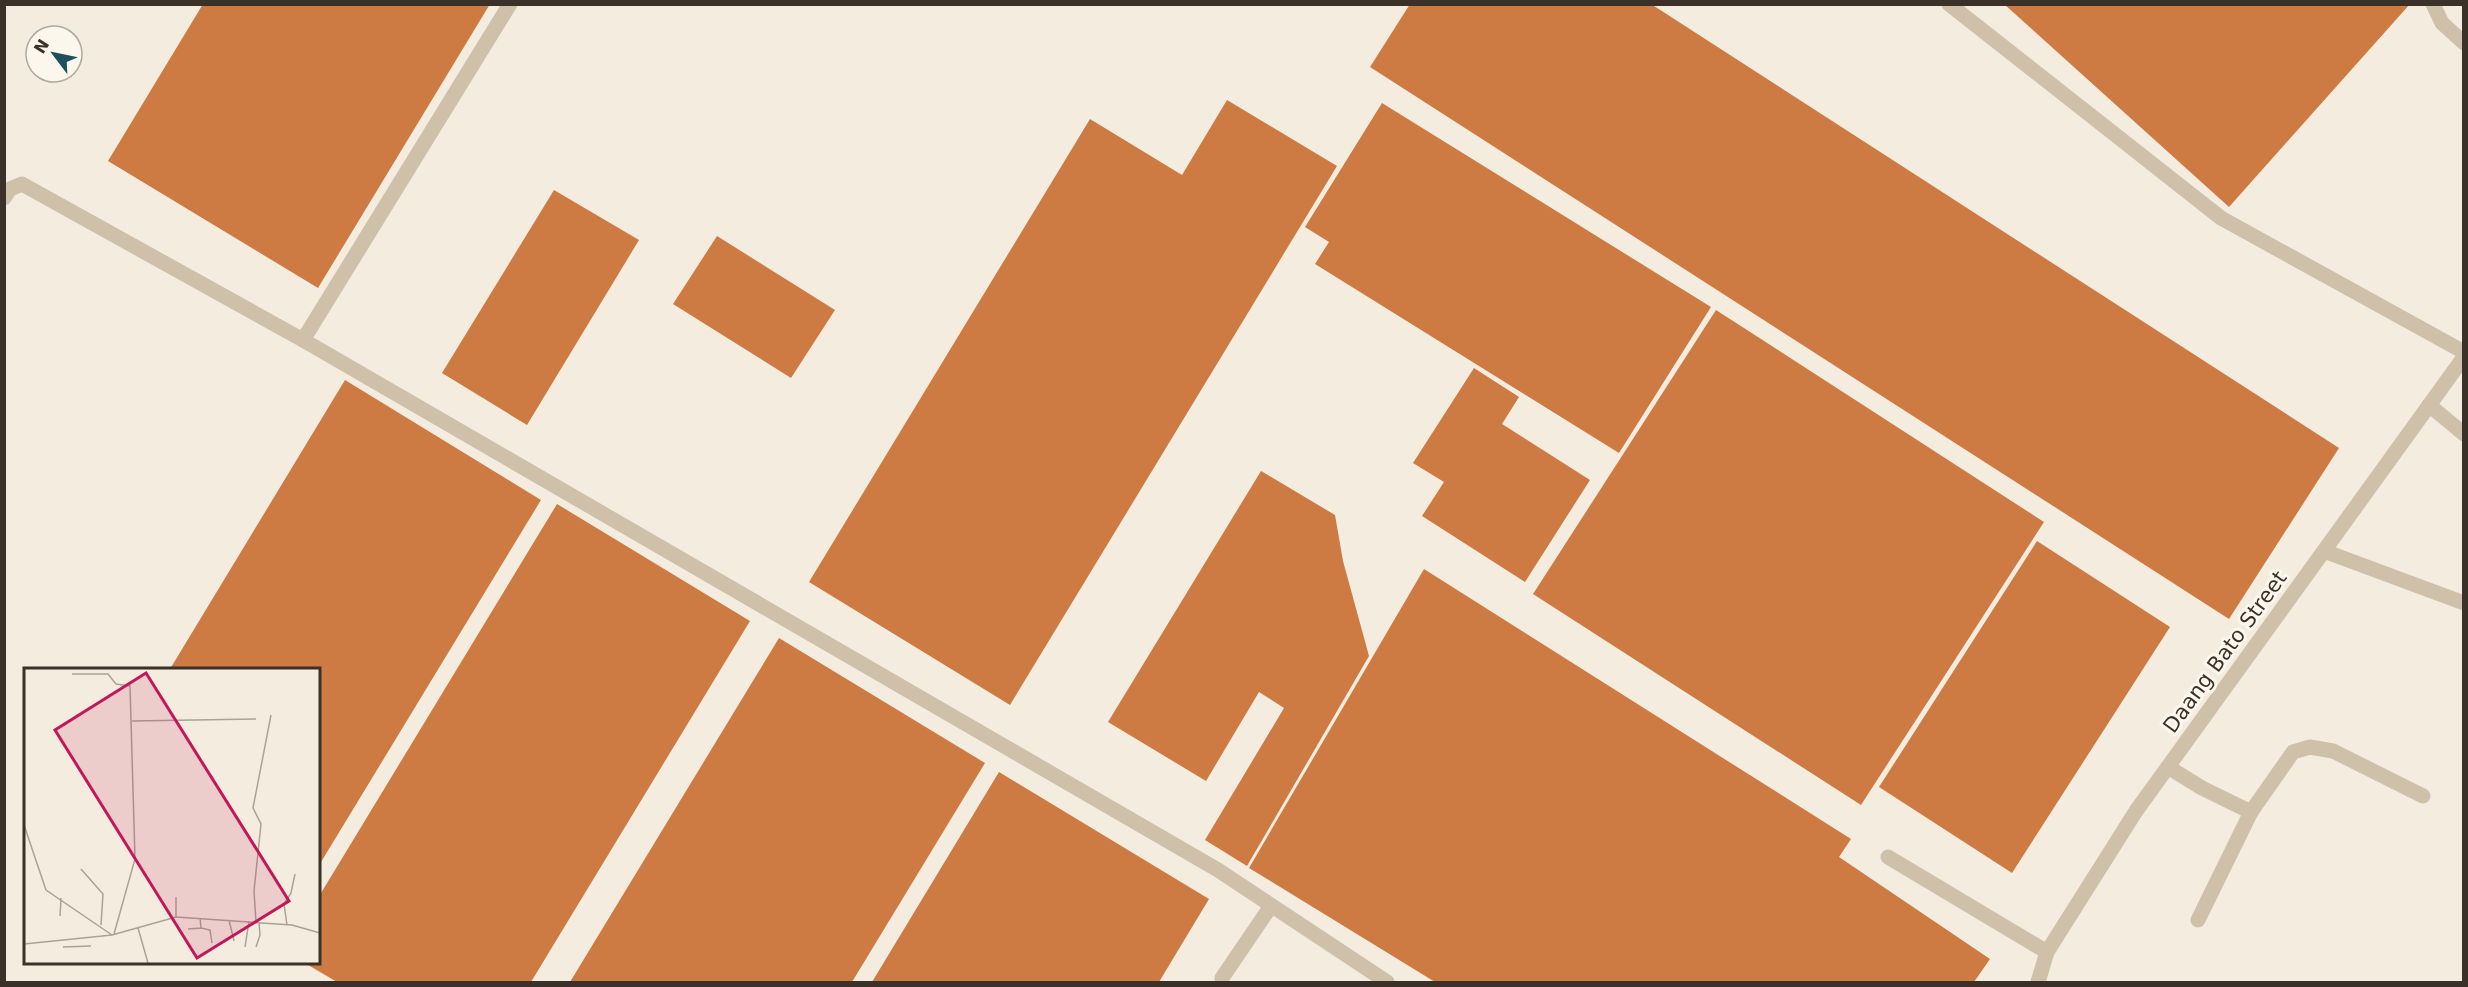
<svg xmlns="http://www.w3.org/2000/svg" width="2468" height="987" viewBox="0 0 2468 987" font-family="'DejaVu Sans',sans-serif">
<style>
.building{fill:#ce7a43}
.lines{fill:none;stroke-linecap:round;stroke-linejoin:round}
.lane{stroke:#cec0a9;stroke-width:15}
.street{stroke:#cec0a9;stroke-width:15}
.labels{text-anchor:middle;stroke-width:6;stroke-linejoin:round;paint-order:stroke}
.street-label{font-size:21px;fill:#3b3129;stroke:#fbf7ec}
.inset-road{fill:none;stroke:#aaa296;stroke-width:1.5}
.view{fill:#c2185b;fill-opacity:0.15;stroke:#c2185b;stroke-width:3}
.inset-edge{fill:none;stroke:#3b3129;stroke-width:3}
</style>
<rect width="100%" height="100%" fill="#f4eddf"/>
<!-- building -->
<g class="building">
<path d="M203,4H490L318,288L108,161Z"/>
<path d="M1410,4H1651L2339,448L2229,619L1370,67Z"/>
<path d="M2004,4H2410L2229,207Z"/>
<path d="M1227,100L1337,166L1010,705L809,582L1090,119L1182,175Z"/>
<path d="M1382,103L1711,307L1619,453L1315,264L1329,242L1305,227Z"/>
<path d="M554,190L639,240L527,425L442,373Z"/>
<path d="M717,236L835,310L791,378L673,304Z"/>
<path d="M1716,310L2044,522L1861,805L1533,594Z"/>
<path d="M1474,368L1519,397L1502,424L1590,480L1525,582L1422,516L1444,482L1413,463Z"/>
<path d="M345,380L541,500L318,867V669H170Z"/>
<path d="M1261,471L1335,515L1343,561L1369,656L1247,866L1205,840L1284,708L1259,692L1206,781L1108,722Z"/>
<path d="M557,504L750,621L531,982H337L303,962H318V898Z"/>
<path d="M2037,541L2170,627L2012,873L1879,787Z"/>
<path d="M1424,569L1851,839L1839,857L1990,959L1974,982H1435L1249,868Z"/>
<path d="M779,638L985,763L852,982H570Z"/>
<path d="M999,772L1209,899L1159,982H872Z"/>
</g>
<g class="lines">
<!-- lane -->
<g class="lane">
<path d="M1949,4L2221,218L2464,352"/>
<path d="M2433,4L2442,23L2464,43"/>
<path d="M4,198L10,189L22,184L303,340L1218,870L1387,982"/>
<path d="M303,340L510,4"/>
<path d="M2429,405L2464,434"/>
<path d="M2324,551L2464,603"/>
<path d="M2168,767L2202,788L2251,812L2198,920"/>
<path d="M2251,812L2293,752L2310,747L2333,751L2423,796"/>
<path d="M1888,857L2047,952"/>
<path d="M1222,978L1271,906"/>
</g>
<!-- street -->
<path class="street" d="M2038,982L2047,952L2136,811L2464,357"/>
</g>
<g class="labels">
<!-- street labels -->
<g class="street-label">
<text transform="translate(2225 652) rotate(-54)" y="7">Daang Bato Street</text>
</g>
</g>
<!-- overview -->
<g transform="translate(24 668)">
<rect width="296" height="296" fill="#f4eddf"/>
<path class="inset-road" d="M48,6H84L92,16L106,18L111,191L90,266M108,53L232,51M0,157L22,222L88,267M57,201L79,226L77,257M152,229V249M36,248L37,230M205,252L210,273M232,254L230,223L237,156L229,140L247,47M263,257L260,236L267,225L271,206M114,260L124,295M177,260L186,262L188,275M164,261L177,260L176,250M0,276L88,267L152,249L268,257L296,265M39,279L67,278M221,279L225,253M232,279L236,267L235,254"/>
<path class="view" d="M122,5L265,233L173,290L31,62Z"/>
<rect width="296" height="296" class="inset-edge"/>
</g>
<!-- border -->
<rect width="2468" height="987" fill="none" stroke="#3b3129" stroke-width="12"/>
<!-- north arrow -->
<g transform="translate(54 54) rotate(302)"><circle r="28" fill="#fbf7ec" stroke="#aea89e" stroke-width="1.5"/>
<path d="M0-4.5L10 22L0 15L-10 22Z" fill="#1c505f"/>
<text y="-9" font-size="16" font-weight="bold" text-anchor="middle" fill="#3b3129">N</text>
</g>
</svg>
